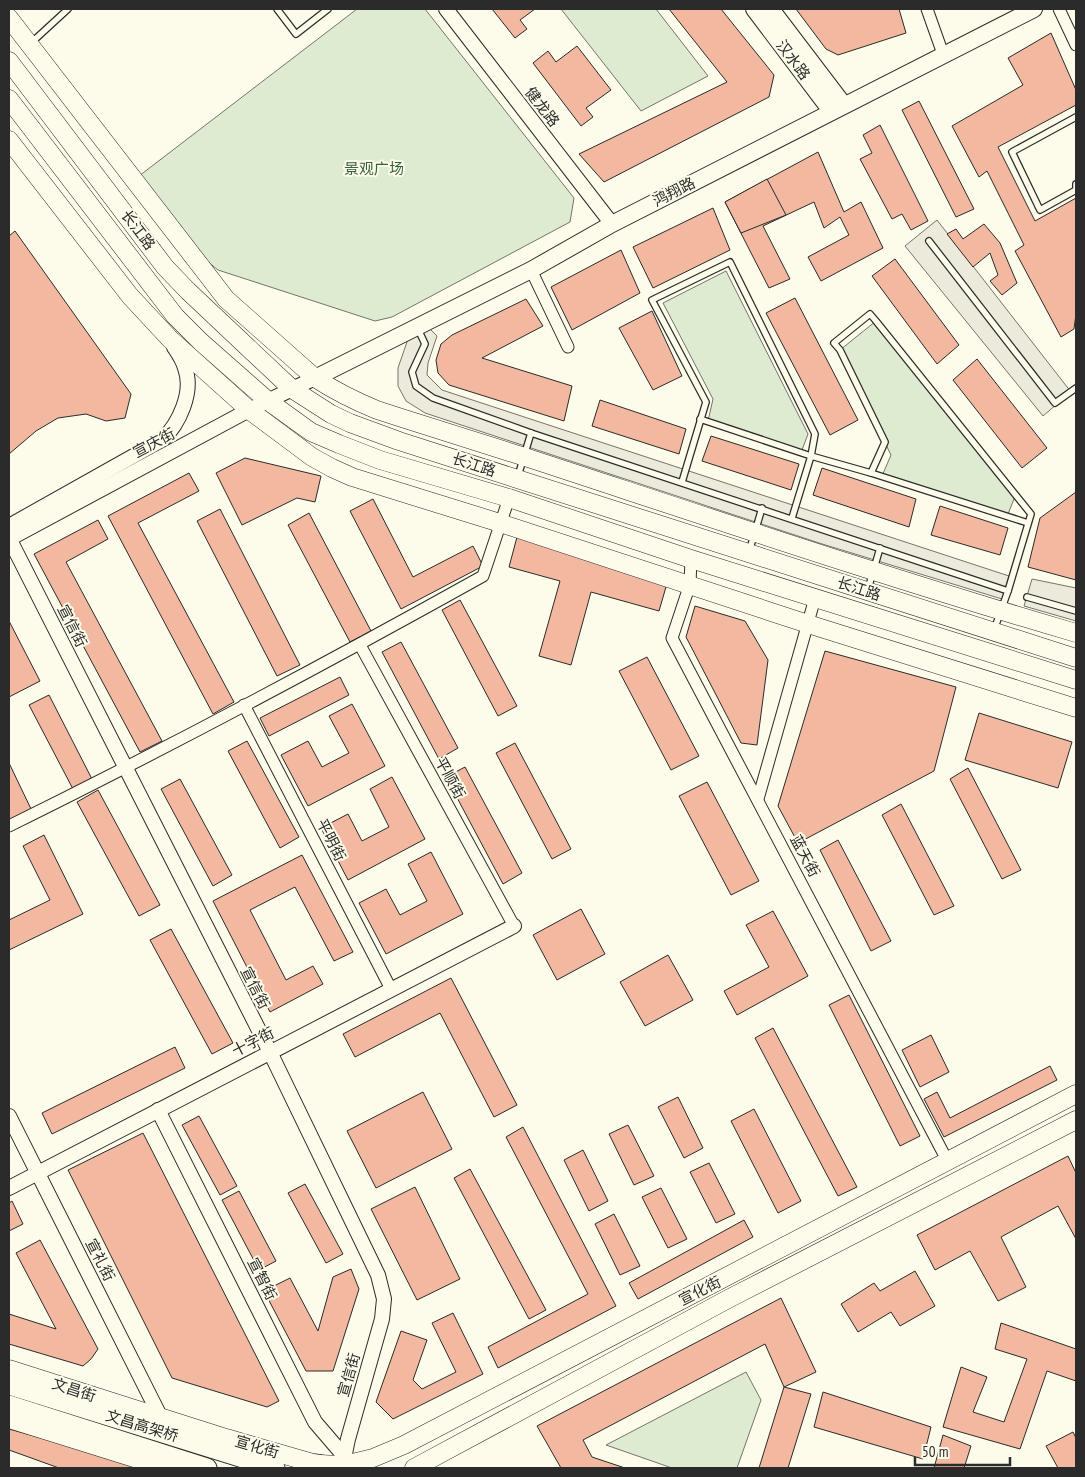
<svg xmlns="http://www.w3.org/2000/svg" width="1085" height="1477" viewBox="0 0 1085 1477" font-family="'PT Sans Narrow','Noto Sans SC',sans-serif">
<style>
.green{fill:#deebd1;stroke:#74746e}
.parking{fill:#eceadb;stroke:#74746e}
.building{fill:#f2b8a0;stroke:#2b2b2b}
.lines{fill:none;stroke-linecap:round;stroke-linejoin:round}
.service-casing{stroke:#2b2b2b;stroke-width:8}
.minor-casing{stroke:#2b2b2b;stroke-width:13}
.tertiary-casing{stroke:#2b2b2b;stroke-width:16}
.secondary-casing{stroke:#2b2b2b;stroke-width:18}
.primary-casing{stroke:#2b2b2b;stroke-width:19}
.trunk-casing{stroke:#2b2b2b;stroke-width:21}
.service{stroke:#fdfbea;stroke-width:5.5}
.minor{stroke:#fdfbea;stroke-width:11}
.tertiary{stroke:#fdfbea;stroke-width:14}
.secondary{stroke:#fdfbea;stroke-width:16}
.primary{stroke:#fdfbea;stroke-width:18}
.trunk{stroke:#fdfbea;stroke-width:19}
.labels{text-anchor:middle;stroke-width:4;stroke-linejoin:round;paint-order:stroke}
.street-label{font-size:15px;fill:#2b2b2b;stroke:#fdfbea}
.park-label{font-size:15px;fill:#34623c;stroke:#fdfbea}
</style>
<rect width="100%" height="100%" fill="#fdfbea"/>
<!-- green -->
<g class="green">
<path d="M357,9H425L574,198L570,222L392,317L375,321L218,270L202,257L139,176Z"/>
<path d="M561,9H656L708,76L641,111Z"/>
<path d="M726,271L808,434L802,450L708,421L713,399L663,303Z"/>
<path d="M876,321L1016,494L1008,514L882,476L891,455L840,350Z"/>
<path d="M746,1372L761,1400L737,1468H672L606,1445Z"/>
</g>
<!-- parking -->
<g class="parking">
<path d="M937,220L1071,392L1043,416L905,246Z"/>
<path d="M429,328L437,336L428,363L427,375L442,390L1009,576L1002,599L819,543L425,413L406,401L398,386V368L408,339Z"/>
<path d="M1032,579L1076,588V621L1024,606Z"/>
</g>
<!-- building -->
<g class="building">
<path d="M492,9H535L520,20L527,29L515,38Z"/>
<path d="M669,9H721L774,75L769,97L604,182L579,154L727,82Z"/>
<path d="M796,9H899L906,33L838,55L826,49Z"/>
<path d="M1051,33L1076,90V105L998,147L1035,221L1076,198V314L1074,329L1061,337L1015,251L1024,245L987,171L979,177L952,126L1023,85L1008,58Z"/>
<path d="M577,46L611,90L586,108L593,117L581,126L533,63L548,51L556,62Z"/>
<path d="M919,101L974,209L956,217L902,110Z"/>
<path d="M880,125L928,221L911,230L902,214L892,219L860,159L872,153L863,135Z"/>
<path d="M818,152L844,212L861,202L883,248L821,281L808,257L849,235L840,217L824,228L814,202L763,226L790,279L769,288L725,202Z"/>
<path d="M767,179L786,215L741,233L725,202Z"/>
<path d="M713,208L730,250L653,288L633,247Z"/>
<path d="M984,224L1000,243L1017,283L1002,295L990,281L998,275L990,253L973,267L947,234L956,229L963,239Z"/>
<path d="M15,231L131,394L125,418L106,421L86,414L58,418L36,431L9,454V236Z"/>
<path d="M621,250L640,293L572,330L551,287Z"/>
<path d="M895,259L959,345L937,364L872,276Z"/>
<path d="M795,298L858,420L830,435L766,313Z"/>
<path d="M526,299L543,326L482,358L572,386L564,421L449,385L438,373L436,360L441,344L452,335Z"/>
<path d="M652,311L682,376L653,390L619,328Z"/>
<path d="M977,359L1047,448L1022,468L953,380Z"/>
<path d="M600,400L686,429L679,454L592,426Z"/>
<path d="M711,436L799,464L791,490L702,461Z"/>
<path d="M245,458L321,476L315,502L297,498L242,525L216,473Z"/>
<path d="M822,468L916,499L909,527L813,495Z"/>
<path d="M189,473L199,491L138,523L234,702L213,714L108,516Z"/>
<path d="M1076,492V580L1028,567L1040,518Z"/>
<path d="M373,499L413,577L473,546L483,566L401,609L350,511Z"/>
<path d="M940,506L1008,528L1000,555L931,535Z"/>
<path d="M220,509L300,665L277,676L197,521Z"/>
<path d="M309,513L371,631L350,642L288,525Z"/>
<path d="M98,520L108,539L66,562L162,741L140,752L34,554Z"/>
<path d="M517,537L668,580L659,611L591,592L571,665L539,656L560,581L509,567Z"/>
<path d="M460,600L517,706L498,716L442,610Z"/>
<path d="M695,606L745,621L768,660L757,745L741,743L686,637Z"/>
<path d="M9,621L40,681L9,697Z"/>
<path d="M401,642L458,748L439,759L382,652Z"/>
<path d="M825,651L956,687L934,771L798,843L778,806Z"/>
<path d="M647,657L699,756L671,770L619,671Z"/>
<path d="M340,677L349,695L269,736L260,718Z"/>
<path d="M49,695L93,781L74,791L29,705Z"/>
<path d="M352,704L385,766L308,806L281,755L308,741L322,767L349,753L329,716Z"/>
<path d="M979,713L1072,742L1058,788L965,760Z"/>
<path d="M247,741L299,837L280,848L228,751Z"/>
<path d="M515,743L571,849L552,859L496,753Z"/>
<path d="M9,763L32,811L9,823Z"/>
<path d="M465,767L522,873L503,884L446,777Z"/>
<path d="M968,768L1021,870L1002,879L950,779Z"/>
<path d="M392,777L425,839L348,880L321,828L348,814L362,841L389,827L370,789Z"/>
<path d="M180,779L232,875L213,886L161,789Z"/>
<path d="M707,782L759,881L731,895L679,796Z"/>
<path d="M98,790L160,905L139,916L77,802Z"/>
<path d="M901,804L954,906L934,915L882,815Z"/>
<path d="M44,835L83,914L9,950V920L50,900L23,846Z"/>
<path d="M838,840L891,941L871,951L820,850Z"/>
<path d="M431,852L463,914L386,954L359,903L386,889L400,915L427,901L408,864Z"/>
<path d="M302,855L353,952L334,961L295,887L250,910L286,980L313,966L323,984L270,1012L213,901Z"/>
<path d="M581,909L605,954L557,980L533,935Z"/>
<path d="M773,911L808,976L737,1015L724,991L769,967L746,925Z"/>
<path d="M171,929L233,1043L212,1054L150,940Z"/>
<path d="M668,955L693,1000L645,1026L620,982Z"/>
<path d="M451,978L517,1105L494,1117L440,1013L355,1057L343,1034Z"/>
<path d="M849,995L920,1136L900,1146L829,1005Z"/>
<path d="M773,1028L857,1187L838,1196L755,1038Z"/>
<path d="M931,1035L949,1072L920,1087L902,1050Z"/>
<path d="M175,1047L185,1068L52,1134L42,1113Z"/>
<path d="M1050,1066L1057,1080L944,1137L924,1099L937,1092L950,1118Z"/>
<path d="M423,1092L452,1149L376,1188L347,1131Z"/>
<path d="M678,1097L703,1148L684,1158L658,1107Z"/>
<path d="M754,1109L801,1201L778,1213L731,1121Z"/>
<path d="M199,1116L237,1186L220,1195L182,1125Z"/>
<path d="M628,1125L654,1176L634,1185L609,1134Z"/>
<path d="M523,1127L616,1306L498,1368L488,1347L588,1294L506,1137Z"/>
<path d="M143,1133L279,1401L267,1407L172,1378L68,1170Z"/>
<path d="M583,1150L608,1201L589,1211L564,1160Z"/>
<path d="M1068,1156L1076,1173V1239L1058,1206L1001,1237L1026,1287L998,1301L970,1251L935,1270L917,1235Z"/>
<path d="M709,1163L735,1214L716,1223L690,1172Z"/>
<path d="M470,1169L546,1310L529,1319L454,1178Z"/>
<path d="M305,1184L343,1254L326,1263L288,1193Z"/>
<path d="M415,1187L460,1279L417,1300L371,1209Z"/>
<path d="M661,1188L687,1239L668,1248L642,1197Z"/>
<path d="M239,1191L276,1261L259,1270L222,1200Z"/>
<path d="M12,1201L23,1224L9,1231V1203Z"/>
<path d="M614,1214L640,1266L620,1275L595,1224Z"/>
<path d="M744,1220L753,1237L638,1299L629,1283Z"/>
<path d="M40,1240L98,1349L91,1359L83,1366L9,1344V1314L56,1329L16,1253Z"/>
<path d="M351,1269L359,1289L333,1371H306L264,1291L290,1278L318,1331L333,1277Z"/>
<path d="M915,1271L935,1306L900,1326L891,1312L858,1332L841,1304L874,1283L880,1291Z"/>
<path d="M781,1298L816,1372L784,1387L765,1344L583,1440L592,1457L625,1468H561L537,1426Z"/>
<path d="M453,1313L483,1374L393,1419L376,1402L401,1331L427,1340L413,1380L422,1389L456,1372L432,1323Z"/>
<path d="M1001,1323L1076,1349V1381L1047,1371L1020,1449L943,1427L961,1367L987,1377L973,1412L1004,1422L1027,1359L995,1349Z"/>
<path d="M784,1387L811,1394L788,1468H759Z"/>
<path d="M823,1392L931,1427L923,1459L814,1427Z"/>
<path d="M9,1429L142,1466L143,1468H59L9,1450Z"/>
<path d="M1073,1432L1076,1438V1468H1058L1046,1446Z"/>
<path d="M943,1435L971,1446L964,1468H934Z"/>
</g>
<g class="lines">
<defs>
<g id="service">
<path d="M277,9L296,34L328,9"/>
<path d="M31,43L68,9"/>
<path d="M1076,117L1012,152L1040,210L1076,190V184"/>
<path d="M929,241L1055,403L1076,388"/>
<path d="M418,329L425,344L412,372L416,386L433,398L531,433L1008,591L994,630"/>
<path d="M700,419L811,456L792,518"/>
<path d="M871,473L1028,523"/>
<path d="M518,476L531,433"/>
<path d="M682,482L706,402L652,300L730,262L815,434L811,456L871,473L885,442L840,350L834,343L870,314L876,321L1031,514L1008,591"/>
<path d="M749,552L762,508"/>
<path d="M868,589L880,548"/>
<path d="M1027,597L1076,611"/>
</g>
<g id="minor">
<path d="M927,9L943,54"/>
<path d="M1059,9L1076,45"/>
<path d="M531,270L568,347"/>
<path d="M691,559L690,584L672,638L948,1162"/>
<path d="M360,645L514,926"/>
<path d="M244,705L391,989"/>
<path d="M758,799L815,598"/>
<path d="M9,826C169,747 327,663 483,576L509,498"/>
</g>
<g id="tertiary">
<path d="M446,9L612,224"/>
<path d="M9,526L162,440C179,424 194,392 185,368C183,360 178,353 174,347"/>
<path d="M9,538L270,1052L378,1275L384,1299L382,1319L348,1439L342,1468"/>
<path d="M9,539L249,410L315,378"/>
<path d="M158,1110L315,1422L345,1457"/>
<path d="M9,1116L161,1418"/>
<path d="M9,1188L514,926"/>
</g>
<g id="secondary">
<path d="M754,9L831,111"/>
<path d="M771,9L844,105"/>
<path d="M315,378L531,270L612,224L1034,9"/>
</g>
<g id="primary">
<path d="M9,18L226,299L315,378C335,391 355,401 377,410C426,426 475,441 525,457C708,517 891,579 1076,633"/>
<path d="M9,61L165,267L188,291L292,389L331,414L350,423L399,441L1076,658"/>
<path d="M9,99L175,316L201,342L268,401L311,432L339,444L380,460L509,498L691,559L1076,680"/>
<path d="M9,140L130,296L170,339L249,410L312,457L332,468L352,477L500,523L808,624L1076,708"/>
<path d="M9,1369L226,1438L316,1464L344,1465L373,1458L404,1445L1076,1094"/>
<path d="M9,1419L166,1468"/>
<path d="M414,1468L730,1298L1076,1120"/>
</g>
<g id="trunk">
<path d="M9,1385L275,1468"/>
<path d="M9,1405L207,1468"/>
<path d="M311,1468L316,1464L341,1468"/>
</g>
</defs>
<!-- service casing -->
<use href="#service" class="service-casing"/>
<!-- minor casing -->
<use href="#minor" class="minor-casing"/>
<!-- tertiary casing -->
<use href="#tertiary" class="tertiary-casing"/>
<!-- secondary casing -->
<use href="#secondary" class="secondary-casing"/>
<!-- primary casing -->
<use href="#primary" class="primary-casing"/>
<!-- trunk casing -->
<use href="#trunk" class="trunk-casing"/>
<!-- service -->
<use href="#service" class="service"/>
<!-- minor -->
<use href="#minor" class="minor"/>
<!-- tertiary -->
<use href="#tertiary" class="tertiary"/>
<!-- secondary -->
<use href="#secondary" class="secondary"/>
<!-- primary -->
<use href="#primary" class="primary"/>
<!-- trunk -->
<use href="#trunk" class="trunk"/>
</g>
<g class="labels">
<!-- street labels -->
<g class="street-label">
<text transform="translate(793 60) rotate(53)" y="5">汉水路</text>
<text transform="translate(542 107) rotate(52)" y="5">健龙路</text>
<text transform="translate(674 192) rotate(-27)" y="5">鸿翔路</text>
<text transform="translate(138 230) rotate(53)" y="5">长江路</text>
<text transform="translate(154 443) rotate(-28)" y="5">宣庆街</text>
<text transform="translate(474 465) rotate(18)" y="5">长江路</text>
<text transform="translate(859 589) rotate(18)" y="5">长江路</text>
<text transform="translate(72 626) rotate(63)" y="5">宣信街</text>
<text transform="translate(450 778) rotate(61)" y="5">平顺街</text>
<text transform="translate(331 840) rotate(63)" y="5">平明街</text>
<text transform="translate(805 856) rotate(62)" y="5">蓝天街</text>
<text transform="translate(255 988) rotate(63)" y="5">宣信街</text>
<text transform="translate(253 1042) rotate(-27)" y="5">十字街</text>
<text transform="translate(100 1260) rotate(63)" y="5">宣礼街</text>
<text transform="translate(262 1279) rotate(63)" y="5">宣智街</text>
<text transform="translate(700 1291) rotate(-27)" y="5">宣化街</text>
<text transform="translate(349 1375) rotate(-74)" y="5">宣信街</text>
<text transform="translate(74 1390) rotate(18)" y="5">文昌街</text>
<text transform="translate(142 1426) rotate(17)" y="5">文昌高架桥</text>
<text transform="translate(257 1447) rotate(16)" y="5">宣化街</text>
</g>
<!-- park labels -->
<g class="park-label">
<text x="374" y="174">景观广场</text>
</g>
</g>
<!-- border -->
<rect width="1085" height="1477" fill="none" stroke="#2b2b2b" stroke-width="20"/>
<!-- scale -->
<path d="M915 1457v8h95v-8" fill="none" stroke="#2b2b2b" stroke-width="2.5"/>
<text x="922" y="1457" font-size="15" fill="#2b2b2b" stroke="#fdfbea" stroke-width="4" paint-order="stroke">50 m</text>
</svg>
